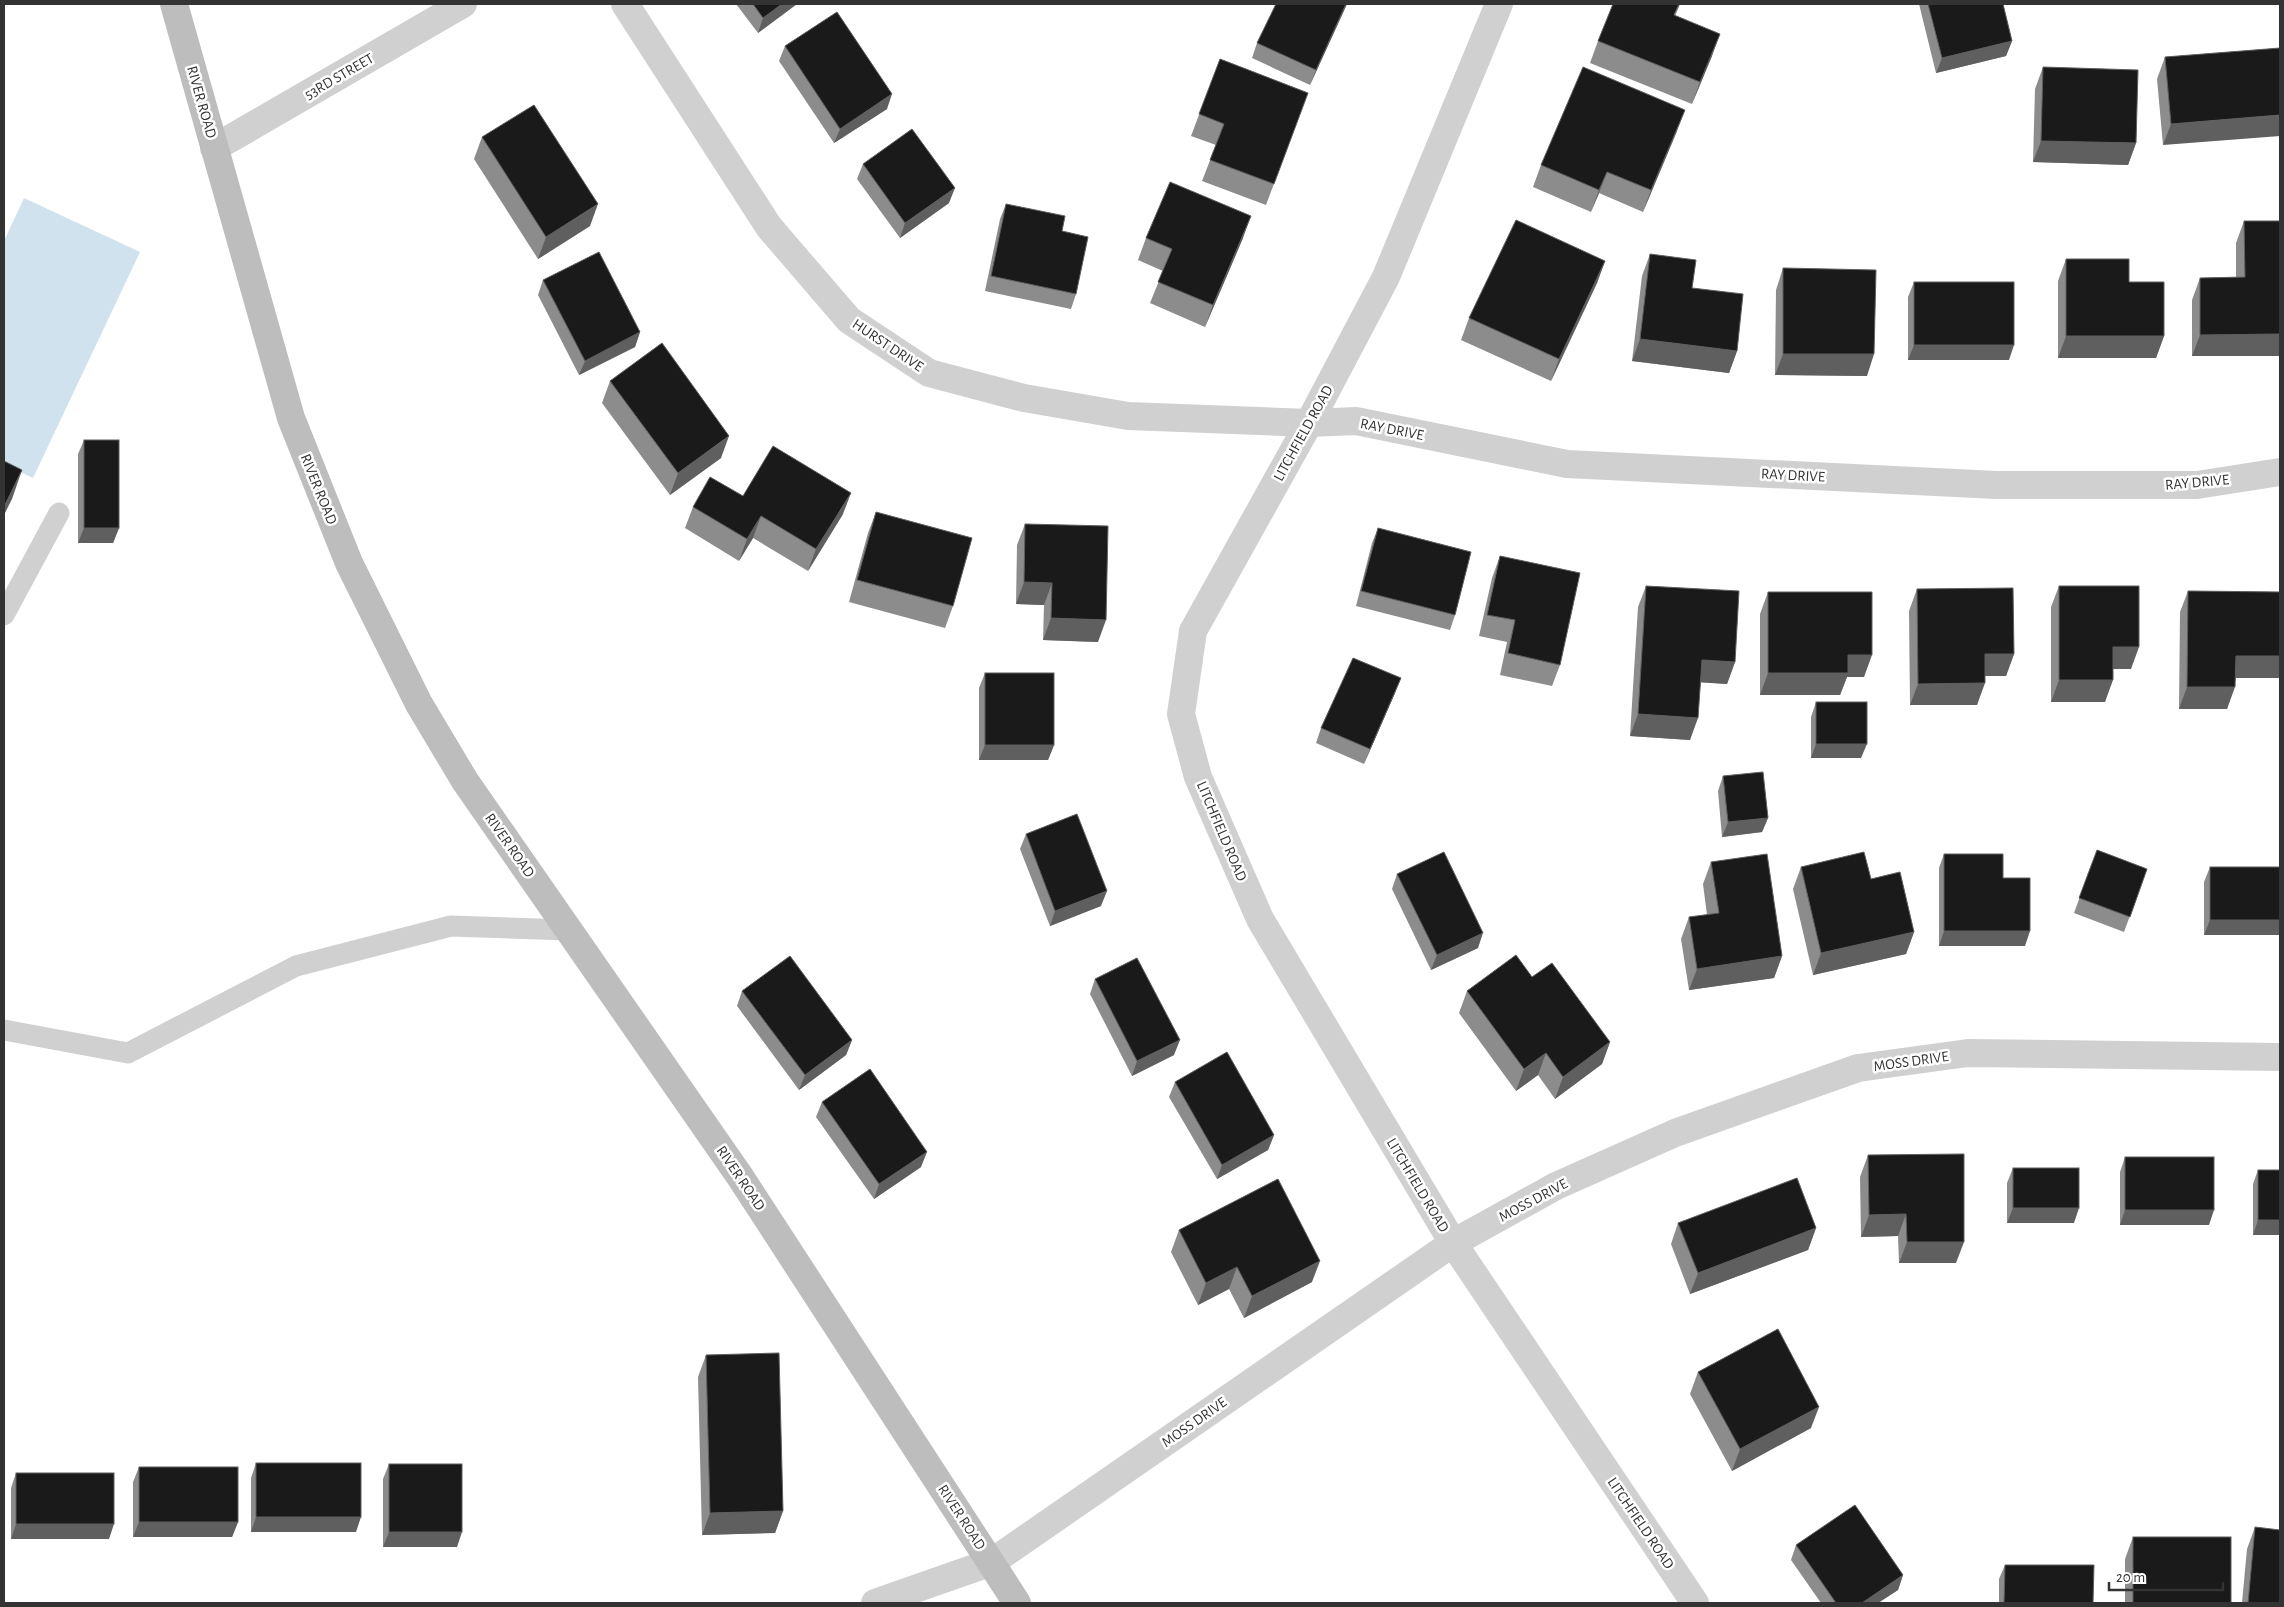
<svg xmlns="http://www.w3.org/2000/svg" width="2284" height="1607" viewBox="0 0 2284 1607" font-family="'Alegreya Sans',sans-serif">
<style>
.water{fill:#cfe2ee}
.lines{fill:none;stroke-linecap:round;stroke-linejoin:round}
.service{stroke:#d0d0d0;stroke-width:21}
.minor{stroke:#d0d0d0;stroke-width:28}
.secondary{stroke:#bdbdbd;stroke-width:28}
.wall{fill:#8c8c8c}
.shaded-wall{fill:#5f5f5f}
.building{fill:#1a1a1a;stroke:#5f5f5f}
.labels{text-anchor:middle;stroke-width:5;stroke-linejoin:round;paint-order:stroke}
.street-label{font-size:15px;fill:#333;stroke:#fff}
</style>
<rect width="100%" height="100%" fill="#fff"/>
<!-- water -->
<path class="water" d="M24,198L140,252L33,478L4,464V241Z"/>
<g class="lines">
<!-- service -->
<g class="service">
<path d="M4,615L59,513"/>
<path d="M4,1030L128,1053L296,966L451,926L569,930"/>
</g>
<!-- minor -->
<g class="minor">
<path d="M625,4L769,227L849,320L929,373L1024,398L1128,416L1309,423L1356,421L1567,464L1996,485H2197L2280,472"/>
<path d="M1499,4L1386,277L1309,423L1193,631L1181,714L1198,777L1260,919L1453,1243L1695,1603"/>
<path d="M214,148L463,4"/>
<path d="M875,1603L992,1562L1453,1243L1556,1186L1675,1133L1858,1068L1968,1053L2280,1057"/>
</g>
<!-- secondary -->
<path class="secondary" d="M174,4L291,418L349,563L419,704L465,781L741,1178L1017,1603"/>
</g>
<!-- wall -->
<g class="wall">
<path d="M736,4H797L758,33Z"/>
<path d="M1276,4H1347L1310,85L1252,58L1257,43Z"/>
<path d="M1919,4H2003L2012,41L2006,56L1936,73Z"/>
<path d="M1675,16L1712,56L1692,104L1590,63L1598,41Z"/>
<path d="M785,46L887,109L834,143L779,61Z"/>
<path d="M2280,48L2163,145L2157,79L2165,57Z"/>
<path d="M1220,59L1308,93L1266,205L1202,181L1216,145L1191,136Z"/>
<path d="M2043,67L2136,143L2128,165L2033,162L2035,89Z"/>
<path d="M1677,131L1643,212L1599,193L1591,212L1533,187L1541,165Z"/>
<path d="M482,137L590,226L538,259L474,159Z"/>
<path d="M863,164L949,203L900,238L857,179Z"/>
<path d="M1006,204L1062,231L1076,294L1071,309L985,291L1000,219Z"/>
<path d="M2244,221H2280V356H2192V300L2200,278L2236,277V243Z"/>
<path d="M1146,238H1243L1205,327L1150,303L1163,271L1138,260Z"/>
<path d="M1650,254L1692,288L1737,351L1729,373L1632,361L1642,276Z"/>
<path d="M2066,259L2164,336L2156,358H2058V281Z"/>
<path d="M1605,261L1597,283L1551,381L1461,340L1469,318Z"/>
<path d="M1783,268L1867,376L1775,375L1776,290Z"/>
<path d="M543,280L640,332L635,347L579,375L538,295Z"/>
<path d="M1914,282L2009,360H1908V297Z"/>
<path d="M610,381L721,458L670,495L602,403Z"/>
<path d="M84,440L119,528L113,543H78V454Z"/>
<path d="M743,496L843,514L808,571L753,538L739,561L685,528L693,507Z"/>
<path d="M876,512L953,606L945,628L849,602L868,533Z"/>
<path d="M1025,524L1098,642L1043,640L1044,605L1016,604L1017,545Z"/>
<path d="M1378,528L1455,615L1450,630L1356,606L1372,543Z"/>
<path d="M1500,556L1560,665L1552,686L1500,675L1507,642L1479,636L1492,578Z"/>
<path d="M1646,586L1735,662L1727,684L1701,682L1690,740L1630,736L1638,607Z"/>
<path d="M2059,586L2131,669H2113L2105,702H2051V607Z"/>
<path d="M1917,589L2014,654L2006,676H1985L1977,705H1910L1909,611Z"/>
<path d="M2188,591L2280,592V676L2279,678H2236L2227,709H2179L2180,612Z"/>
<path d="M1768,592L1864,677H1847L1840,695H1760V614Z"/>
<path d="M985,673L1054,745L1048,760H979V688Z"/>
<path d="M1395,693L1364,764L1316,743L1321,728Z"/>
<path d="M1816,702L1861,758H1811V717Z"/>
<path d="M1723,776L1768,818L1762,832L1722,837L1718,791Z"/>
<path d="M1026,834L1101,906L1050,926L1020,849Z"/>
<path d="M2097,850L2147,869L2124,932L2074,913Z"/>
<path d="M1944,854L2003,878L2025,946H1939V868Z"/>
<path d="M1711,862L1782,956L1774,978L1689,990L1681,939L1689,917L1707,915L1703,884Z"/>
<path d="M1801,867L1871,879L1914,932L1906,954L1813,975L1793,889Z"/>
<path d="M2210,867L2280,935H2204V882Z"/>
<path d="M1397,874L1478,948L1431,970L1392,889Z"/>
<path d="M1532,977L1610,1042L1602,1064L1555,1099L1538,1075L1516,1091L1459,1013L1467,991Z"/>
<path d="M1095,979L1174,1055L1132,1076L1090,994Z"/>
<path d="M742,991L852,1040L846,1055L799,1090L737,1006Z"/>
<path d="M1175,1082L1274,1135L1268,1150L1217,1179L1169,1097Z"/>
<path d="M822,1102L921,1167L874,1199L816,1117Z"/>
<path d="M1868,1155L1956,1263H1899L1898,1236L1861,1237L1860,1177Z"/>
<path d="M2125,1157L2209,1225H2120V1172Z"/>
<path d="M2013,1168L2074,1223H2007V1183Z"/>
<path d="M2258,1170H2280V1235H2253V1184Z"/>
<path d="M1678,1223L1816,1228L1808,1250L1690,1294L1671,1244Z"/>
<path d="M1179,1230L1312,1282L1244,1318L1229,1289L1198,1305L1171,1252Z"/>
<path d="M706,1355L783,1511L775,1533L702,1535L698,1377Z"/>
<path d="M1698,1372L1811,1428L1732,1471L1690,1394Z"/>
<path d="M256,1463L356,1532H251V1478Z"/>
<path d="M389,1464L457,1547H383V1479Z"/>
<path d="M139,1467L238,1522L232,1537H133V1482Z"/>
<path d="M16,1473L109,1539H11V1488Z"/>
<path d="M2255,1527L2280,1603H2242L2247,1549Z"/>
<path d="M2133,1537L2231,1603H2125V1559Z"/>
<path d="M1796,1545L1903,1575L1898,1590L1878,1603H1821L1791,1560Z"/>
<path d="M2005,1565L2093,1603H1999V1579Z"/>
</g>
<!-- shaded-wall -->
<g class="shaded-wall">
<path d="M782,4H797L758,33L763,18Z"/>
<path d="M1346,4H1347L1310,85L1316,70Z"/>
<path d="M1679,4H1680L1666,37Z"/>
<path d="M1720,34L1712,56L1692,104L1700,82Z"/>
<path d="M2012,41L2006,56L1936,73L1942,58Z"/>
<path d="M892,94L887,109L834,143L840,129Z"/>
<path d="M1685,110L1677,131L1643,212L1651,190Z"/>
<path d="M2280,115V136L2163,145L2171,124Z"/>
<path d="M2041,141L2136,143L2128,165L2033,162Z"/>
<path d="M1607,172L1599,193L1591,212L1599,190Z"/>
<path d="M955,188L949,203L900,238L905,223Z"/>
<path d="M598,204L590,226L538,259L546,237Z"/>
<path d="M1251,216L1243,238L1205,327L1213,305Z"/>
<path d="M1605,261L1597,283L1551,381L1559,359Z"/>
<path d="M640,332L635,347L579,375L585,361Z"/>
<path d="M2280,334V356H2192L2200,335Z"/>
<path d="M2066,336H2164L2156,358H2058Z"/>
<path d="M1640,339L1737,351L1729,373L1632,361Z"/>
<path d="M1914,345H2014L2009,360H1908Z"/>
<path d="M1783,354H1874L1867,376L1775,375Z"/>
<path d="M729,436L721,458L670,495L678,473Z"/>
<path d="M22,470L12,499L4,515V507Z"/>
<path d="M851,493L843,514L808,571L816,549Z"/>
<path d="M761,516L753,538L739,561L747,539Z"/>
<path d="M84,528H119L113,543H78Z"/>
<path d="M1024,582L1052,583L1044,605L1016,604Z"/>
<path d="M1051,618L1106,620L1098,642L1043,640Z"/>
<path d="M2113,647H2139L2131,669H2105Z"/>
<path d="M1985,654H2014L2006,676H1977Z"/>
<path d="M1848,655H1872L1864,677H1847L1840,695H1760L1768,673Z"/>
<path d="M2236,656H2280V676L2279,678H2228Z"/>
<path d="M1702,660L1735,662L1727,684L1694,682Z"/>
<path d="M1401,678L1395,693L1364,764L1370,749Z"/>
<path d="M2059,680H2113L2105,702H2051Z"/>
<path d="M1985,683L1977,705H1910L1918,684Z"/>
<path d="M2187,687H2235L2227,709H2179Z"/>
<path d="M1638,714L1698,718L1690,740L1630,736Z"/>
<path d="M1816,744H1867L1861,758H1811Z"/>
<path d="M985,745H1054L1048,760H979Z"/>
<path d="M1768,818L1762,832L1722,837L1728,822Z"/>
<path d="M1107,891L1101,906L1050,926L1055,911Z"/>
<path d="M2210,920H2280V935H2204Z"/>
<path d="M1944,931H2030L2025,946H1939Z"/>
<path d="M1914,932L1906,954L1813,975L1821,953Z"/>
<path d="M1483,933L1478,948L1431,970L1437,955Z"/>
<path d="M1782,956L1774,978L1689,990L1697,969Z"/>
<path d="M852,1040L846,1055L799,1090L805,1075Z"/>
<path d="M1180,1040L1174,1055L1132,1076L1137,1061Z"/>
<path d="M1610,1042L1602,1064L1555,1099L1563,1077Z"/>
<path d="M1546,1053L1538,1075L1516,1091L1524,1069Z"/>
<path d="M1274,1135L1268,1150L1217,1179L1222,1165Z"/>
<path d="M927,1152L921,1167L874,1199L879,1184Z"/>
<path d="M2013,1208H2079L2074,1223H2007Z"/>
<path d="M2125,1210H2214L2209,1225H2120Z"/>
<path d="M1906,1214L1898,1236L1861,1237L1869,1215Z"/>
<path d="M2258,1220H2280V1235H2253Z"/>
<path d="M1816,1228L1808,1250L1690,1294L1698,1273Z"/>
<path d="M1907,1242H1964L1956,1263H1899Z"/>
<path d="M1320,1261L1312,1282L1244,1318L1252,1296Z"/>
<path d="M1237,1267L1229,1289L1198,1305L1206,1283Z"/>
<path d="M1819,1407L1811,1428L1732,1471L1740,1449Z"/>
<path d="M783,1511L775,1533L702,1535L710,1513Z"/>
<path d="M256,1517H361L356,1532H251Z"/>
<path d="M139,1522H238L232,1537H133Z"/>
<path d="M16,1524H114L109,1539H11Z"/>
<path d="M389,1532H462L457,1547H383Z"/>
<path d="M1903,1575L1898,1590L1878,1603H1862Z"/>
</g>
<!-- building -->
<g class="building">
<path d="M753,4H782L763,18Z"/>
<path d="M1276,4H1346L1316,70L1257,43Z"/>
<path d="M1613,4H1679L1674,15L1720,34L1700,82L1598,41Z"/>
<path d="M1928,4H2003L2012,41L1942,58Z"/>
<path d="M837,12L892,94L840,129L785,46Z"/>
<path d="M2280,48V115L2171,124L2165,57Z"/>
<path d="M1220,59L1308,93L1274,184L1210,160L1224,124L1199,114Z"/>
<path d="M1583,67L1685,110L1651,190L1607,172L1599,190L1541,165Z"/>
<path d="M2043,67L2138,70L2136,143L2041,141Z"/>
<path d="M534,105L598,204L546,237L482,137Z"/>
<path d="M912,129L955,188L905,223L863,164Z"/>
<path d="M1170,182L1251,216L1213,305L1158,282L1172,249L1146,238Z"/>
<path d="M1006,204L1065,216L1062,231L1088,237L1076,294L991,276Z"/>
<path d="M1516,220L1605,261L1559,359L1469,318Z"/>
<path d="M2244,221H2280V334L2200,335V278L2245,277Z"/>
<path d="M599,252L640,332L585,361L543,280Z"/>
<path d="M1650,254L1696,260L1692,288L1743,294L1737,351L1640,339Z"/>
<path d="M2066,259H2129V282H2164V336H2066Z"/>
<path d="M1783,268L1876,270L1874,354H1783Z"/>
<rect x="1914" y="282" width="100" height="63"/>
<path d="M662,343L729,436L678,473L610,381Z"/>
<rect x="84" y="440" width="35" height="88"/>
<path d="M773,446L851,493L816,549L761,516L747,539L693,507L710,477L743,496Z"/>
<path d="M4,461L22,470L4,507Z"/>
<path d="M876,512L972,538L953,606L857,580Z"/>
<path d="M1025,524L1108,526L1106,620L1051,618L1052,583L1024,582Z"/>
<path d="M1378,528L1471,552L1455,615L1361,591Z"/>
<path d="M1500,556L1580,573L1560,665L1508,653L1515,620L1487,615Z"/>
<path d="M1646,586L1739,591L1735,662L1702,660L1698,718L1638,714Z"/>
<path d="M2059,586H2139V647H2113V680H2059Z"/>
<path d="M2013,588L2014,654H1985V683L1918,684L1917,589Z"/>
<path d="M2188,591L2280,592V656H2236L2235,687H2187Z"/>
<path d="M1768,592H1872V655H1848V673H1768Z"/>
<path d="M1353,658L1401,678L1370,749L1321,728Z"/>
<rect x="985" y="673" width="69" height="72"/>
<rect x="1816" y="702" width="51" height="42"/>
<path d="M1763,772L1768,818L1728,822L1723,776Z"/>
<path d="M1077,814L1107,891L1055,911L1026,834Z"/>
<path d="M2097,850L2147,869L2130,917L2079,898Z"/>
<path d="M1444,852L1483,933L1437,955L1397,874Z"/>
<path d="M1864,852L1871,879L1900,872L1914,932L1821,953L1801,867Z"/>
<path d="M1767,854L1782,956L1697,969L1689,917L1719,913L1711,862Z"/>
<path d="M1944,854H2003V878H2030V931H1944Z"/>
<rect x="2210" y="867" width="70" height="53"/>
<path d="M1516,955L1532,977L1552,963L1610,1042L1563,1077L1546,1053L1524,1069L1467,991Z"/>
<path d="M790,956L852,1040L805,1075L742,991Z"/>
<path d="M1137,958L1180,1040L1137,1061L1095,979Z"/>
<path d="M1227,1052L1274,1135L1222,1165L1175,1082Z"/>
<path d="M870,1069L927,1152L879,1184L822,1102Z"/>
<path d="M1964,1154V1242H1907L1906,1214L1869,1215L1868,1155Z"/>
<rect x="2125" y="1157" width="89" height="53"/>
<rect x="2013" y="1168" width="66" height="40"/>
<rect x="2258" y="1170" width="22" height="50"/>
<path d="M1797,1178L1816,1228L1698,1273L1678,1223Z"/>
<path d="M1278,1179L1320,1261L1252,1296L1237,1267L1206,1283L1179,1230Z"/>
<path d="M1778,1329L1819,1407L1740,1449L1698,1372Z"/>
<path d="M779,1353L783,1511L710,1513L706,1355Z"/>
<rect x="256" y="1463" width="105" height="54"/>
<rect x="389" y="1464" width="73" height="68"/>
<rect x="139" y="1467" width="99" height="55"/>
<rect x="16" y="1473" width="98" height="51"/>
<path d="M1855,1505L1903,1575L1862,1603H1836L1796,1545Z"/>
<path d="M2255,1527L2280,1530V1603H2248Z"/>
<rect x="2133" y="1537" width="98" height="66"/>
<path d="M2005,1565H2094L2093,1603H2004Z"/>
</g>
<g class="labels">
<!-- street labels -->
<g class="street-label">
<text transform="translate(339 76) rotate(-30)" y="5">53RD STREET</text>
<text transform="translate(202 102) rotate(74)" y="5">RIVER ROAD</text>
<text transform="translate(888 345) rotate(34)" y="5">HURST DRIVE</text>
<text transform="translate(1392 429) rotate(11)" y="5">RAY DRIVE</text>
<text transform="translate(1303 433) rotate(-61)" y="5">LITCHFIELD ROAD</text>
<text transform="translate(1793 475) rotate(3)" y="5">RAY DRIVE</text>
<text transform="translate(2197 482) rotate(-5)" y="5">RAY DRIVE</text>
<text transform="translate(319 489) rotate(68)" y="5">RIVER ROAD</text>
<text transform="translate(1222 831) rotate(67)" y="5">LITCHFIELD ROAD</text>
<text transform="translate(510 845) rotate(55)" y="5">RIVER ROAD</text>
<text transform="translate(1911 1061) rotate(-8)" y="5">MOSS DRIVE</text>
<text transform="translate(741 1178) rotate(56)" y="5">RIVER ROAD</text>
<text transform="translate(1418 1185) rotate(59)" y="5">LITCHFIELD ROAD</text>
<text transform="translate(1533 1200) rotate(-28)" y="5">MOSS DRIVE</text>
<text transform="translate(1194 1422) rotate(-35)" y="5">MOSS DRIVE</text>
<text transform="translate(962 1517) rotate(57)" y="5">RIVER ROAD</text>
<text transform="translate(1641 1523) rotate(56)" y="5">LITCHFIELD ROAD</text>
</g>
</g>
<!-- border -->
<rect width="2284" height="1607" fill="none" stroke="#333333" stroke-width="10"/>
<!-- scale -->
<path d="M2109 1582v8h114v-8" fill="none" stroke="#333333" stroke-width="2.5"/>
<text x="2116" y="1582" font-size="15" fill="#333333" stroke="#ffffff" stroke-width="4" paint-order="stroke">20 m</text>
</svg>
